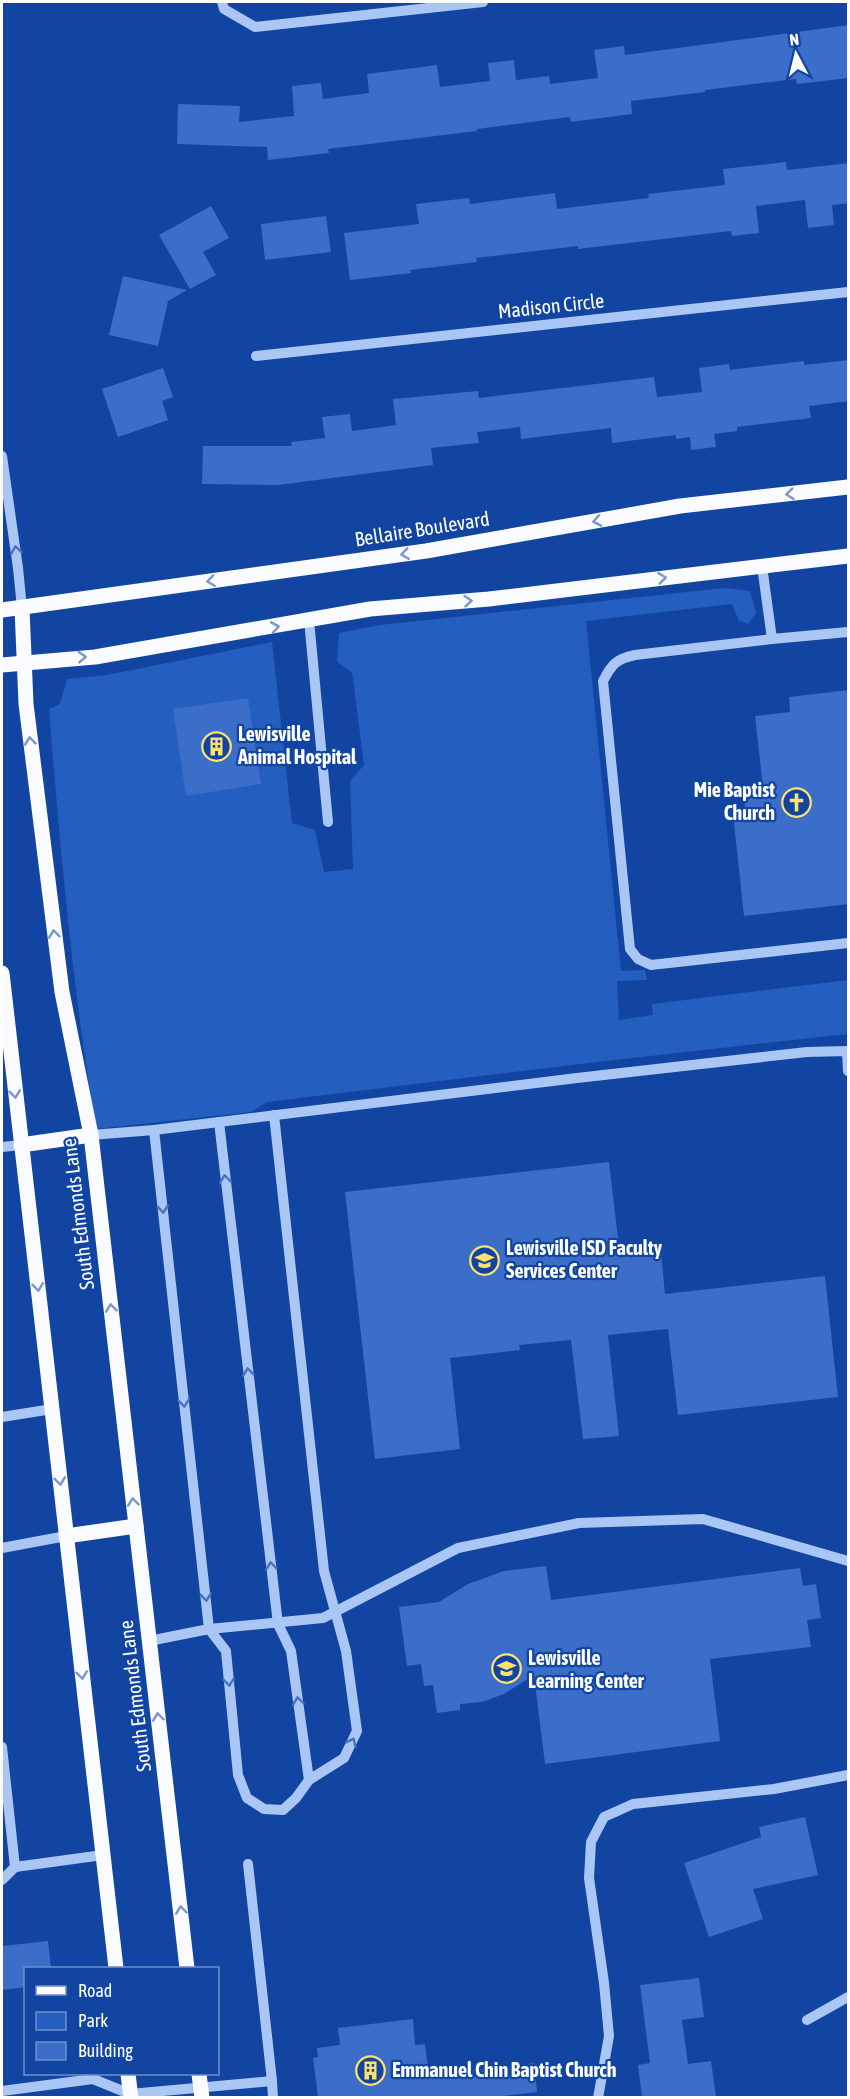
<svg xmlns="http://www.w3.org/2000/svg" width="850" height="2099" viewBox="0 0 850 2099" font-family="'Asap Condensed',sans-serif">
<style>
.green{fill:#245ebf}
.building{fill:#3a6ec8}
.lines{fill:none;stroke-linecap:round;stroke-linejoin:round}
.minor{stroke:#aac6f5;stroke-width:10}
.major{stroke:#f9fbff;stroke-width:15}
.oneway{stroke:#7997cb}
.oneway2{stroke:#4772be}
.labels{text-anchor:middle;stroke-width:4.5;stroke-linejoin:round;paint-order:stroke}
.street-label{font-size:20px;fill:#fff;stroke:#1145a1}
.poi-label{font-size:20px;font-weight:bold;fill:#fff;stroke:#1145a1;text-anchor:start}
</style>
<rect width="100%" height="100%" fill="#1145a1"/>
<!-- green -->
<path class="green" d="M724,588L750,591L756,613L748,624L739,621L732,604L586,621L621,971L645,970L647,980L617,981L619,1020L653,1015L652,1004L848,980V1034L597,1062L267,1102L251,1112L96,1129C73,990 60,849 49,709L60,704L67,679L107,675L272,642L292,823L315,830L324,872L353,869L350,781L364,765L352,672L337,662L339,633L380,625Z"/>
<!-- building -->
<g class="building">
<path d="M849,25V78L797,84L796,79L705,90V92L631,101L632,114L571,122L570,117L477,129V131L328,149L329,153L268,160L267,147L177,144L178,104L240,106L239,122L294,116L292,86L321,83L323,99L369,93L367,74L437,65L440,87L490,81L488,63L514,60L516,80L549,76L550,84L598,78L594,50L624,46L625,55Z"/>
<path d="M786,162L787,170L849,163V203L832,205L834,225L808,228L805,200L756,206L759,233L732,236L731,231L578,249V246L476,258L477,262L410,270L411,273L350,280L344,233L419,224L416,204L469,198L470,204L555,193L557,209L649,198L648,194L725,185L723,169Z"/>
<path d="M211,206L229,238L203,252L216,275L190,289L159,235Z"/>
<path d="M326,216L331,252L265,260L261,224Z"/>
<path d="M123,276L187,290L168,301L158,346L109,335Z"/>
<path d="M849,360V401L809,406L811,418L737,427V431L714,434L716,447L691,450L690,437L676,439V435L612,443L611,428L521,439L520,427L477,432L479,443L431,448L433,465L278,485L202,484L203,446H292L291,442L325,438L322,417L350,414L352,431L396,425L393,399L478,391L479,398L654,377L657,397L702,392L699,368L729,364L730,370L804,361V365Z"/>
<path d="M163,368L173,397L162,401L168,420L118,437L102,389Z"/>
<path d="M849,690V904L744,916L733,814L746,813L743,790L763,788L755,716L790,712L789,697Z"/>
<path d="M248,698L261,784L186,796L173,709Z"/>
<path d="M609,1162L619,1247L660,1242L665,1294L825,1276L838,1397L678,1415L668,1329L608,1335L619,1436L583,1439L571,1340L519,1345L520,1350L450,1358L460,1449L375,1459L345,1192Z"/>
<path d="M546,1566L551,1600L800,1568L803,1586L816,1584L821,1618L807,1620L811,1647L710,1659L720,1741L545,1764L534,1675L504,1694L482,1702L460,1704V1710L437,1713L433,1685L424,1686L421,1664L407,1666L399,1607L439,1602L468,1584L504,1571Z"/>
<path d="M805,1817L818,1875L753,1889L763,1919L709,1937L684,1863L761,1837L759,1827Z"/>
<path d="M48,1941L51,1968H26V1987L2,1990V1946Z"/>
<path d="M699,1978L704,2017L682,2020L688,2064L711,2061L716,2097H642L638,2065L650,2063L640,1985Z"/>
<path d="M413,2019L415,2045L425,2044L429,2076L534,2063L537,2092L496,2097H318L313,2058L318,2057L317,2048L340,2045L338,2028Z"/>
</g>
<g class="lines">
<!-- minor -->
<g class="minor">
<path d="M222,2L224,9L255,27L483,2"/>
<path d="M256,356L848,292"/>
<path d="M2,456L18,568L22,608"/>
<path d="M762,566L772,639L848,632"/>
<path d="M309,620L328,822"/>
<path d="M772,639L635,655C616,659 612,664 603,681L630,949L638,959L651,965L848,943"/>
<path d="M219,1122L278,1624L291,1651L309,1780"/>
<path d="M154,1130L209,1629L226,1651L238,1775L247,1798L264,1809L283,1810L296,1798L309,1780L344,1758L357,1731L346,1651L324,1571L274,1115"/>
<path d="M91,1135L154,1130L577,1078L807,1052L847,1051L848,1071"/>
<path d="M2,1147L21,1145"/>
<path d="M2,1417L52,1409"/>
<path d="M2,1548L66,1536"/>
<path d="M149,1641L209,1629L323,1618L458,1548L579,1523L703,1519L848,1561"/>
<path d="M2,1747L15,1867L103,1855"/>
<path d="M248,1864L272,2081"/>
<path d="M2,1880L15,1867"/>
<path d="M807,2020L848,1997"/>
<path d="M2,2091L93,2079L130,2094L272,2081L273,2098"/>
<path d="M598,2098L609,2036L604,1983L589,1878L591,1842L604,1817L633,1804L774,1789L848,1775"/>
</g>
<!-- major -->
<g class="major">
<path d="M22,608L26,704L62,992L91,1135L187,1968"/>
<path d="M2,610L426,551L680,506L848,487"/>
<path d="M2,665L95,657L370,609L489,599L848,556"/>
<path d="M2,973L116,1968"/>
<path d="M21,1145L91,1135"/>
<path d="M66,1536L136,1526"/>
<path d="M128,2074L131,2098"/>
<path d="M199,2074L202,2098"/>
</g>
</g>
<!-- one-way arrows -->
<defs><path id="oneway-chevron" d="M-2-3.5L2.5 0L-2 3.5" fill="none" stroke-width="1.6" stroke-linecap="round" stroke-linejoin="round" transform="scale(1.5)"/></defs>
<g class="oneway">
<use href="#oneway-chevron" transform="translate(790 494) rotate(174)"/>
<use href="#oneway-chevron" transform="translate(597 521) rotate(170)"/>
<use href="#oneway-chevron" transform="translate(405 554) rotate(172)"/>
<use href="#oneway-chevron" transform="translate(662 578) rotate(-7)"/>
<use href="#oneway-chevron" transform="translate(211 581) rotate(172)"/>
<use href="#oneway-chevron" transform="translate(468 601) rotate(-5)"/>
<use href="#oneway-chevron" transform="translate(275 627) rotate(-10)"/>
<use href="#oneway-chevron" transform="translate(82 657) rotate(-3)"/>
<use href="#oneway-chevron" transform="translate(30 741) rotate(-97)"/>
<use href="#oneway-chevron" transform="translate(54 934) rotate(-97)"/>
<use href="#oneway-chevron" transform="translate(15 1094) rotate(83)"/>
<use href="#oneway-chevron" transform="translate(38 1287) rotate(83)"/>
<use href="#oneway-chevron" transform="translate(111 1308) rotate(-97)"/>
<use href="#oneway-chevron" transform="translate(60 1481) rotate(83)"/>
<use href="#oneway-chevron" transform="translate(133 1502) rotate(-97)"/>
<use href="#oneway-chevron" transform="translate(82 1675) rotate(83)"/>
<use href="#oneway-chevron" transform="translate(158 1717) rotate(-97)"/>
<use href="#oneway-chevron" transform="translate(181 1910) rotate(-97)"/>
</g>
<g class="oneway2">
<use href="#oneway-chevron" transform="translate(16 550) rotate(-99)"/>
<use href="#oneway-chevron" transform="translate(225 1179) rotate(-97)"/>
<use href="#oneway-chevron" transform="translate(163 1209) rotate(84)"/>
<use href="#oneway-chevron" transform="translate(248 1372) rotate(-97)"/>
<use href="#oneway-chevron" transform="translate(184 1403) rotate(84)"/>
<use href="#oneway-chevron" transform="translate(271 1566) rotate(-97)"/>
<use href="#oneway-chevron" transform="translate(206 1597) rotate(84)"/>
<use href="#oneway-chevron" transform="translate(229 1682) rotate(84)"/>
<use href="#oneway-chevron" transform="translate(298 1701) rotate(-98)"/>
<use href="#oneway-chevron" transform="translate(352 1742) rotate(-64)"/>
</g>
<!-- icons -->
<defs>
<symbol id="building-ring" viewBox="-11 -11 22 22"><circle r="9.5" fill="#1145a1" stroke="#ffe16f" stroke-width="1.5"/><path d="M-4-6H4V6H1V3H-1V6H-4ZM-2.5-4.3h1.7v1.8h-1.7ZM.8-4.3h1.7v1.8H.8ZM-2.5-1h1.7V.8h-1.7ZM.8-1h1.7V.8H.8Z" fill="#ffe16f"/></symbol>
<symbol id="church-ring" viewBox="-11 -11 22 22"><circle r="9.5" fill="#1145a1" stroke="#ffe16f" stroke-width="1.5"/><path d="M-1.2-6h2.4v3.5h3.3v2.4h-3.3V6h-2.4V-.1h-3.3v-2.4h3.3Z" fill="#ffe16f"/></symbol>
<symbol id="school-ring" viewBox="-11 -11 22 22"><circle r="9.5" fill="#1145a1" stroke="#ffe16f" stroke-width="1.5"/><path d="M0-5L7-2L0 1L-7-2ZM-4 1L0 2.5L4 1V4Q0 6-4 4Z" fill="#ffe16f"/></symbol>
</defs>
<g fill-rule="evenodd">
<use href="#building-ring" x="200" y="730" width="33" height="33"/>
<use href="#church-ring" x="780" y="786" width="33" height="33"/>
<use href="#school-ring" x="468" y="1244" width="33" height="33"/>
<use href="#school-ring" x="490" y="1652" width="33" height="33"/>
<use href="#building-ring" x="354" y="2054" width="33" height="33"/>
</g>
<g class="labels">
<!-- street labels -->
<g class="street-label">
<text transform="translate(551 306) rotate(-6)" y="7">Madison Circle</text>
<text transform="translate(422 529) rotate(-9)" y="7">Bellaire Boulevard</text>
<text transform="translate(78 1214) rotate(-97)" y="7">South Edmonds Lane</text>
<text transform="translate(135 1696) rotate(-97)" y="7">South Edmonds Lane</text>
</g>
<!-- poi labels -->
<g class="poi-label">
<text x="238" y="741">Lewisville<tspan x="238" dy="23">Animal Hospital</tspan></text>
<text x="775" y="797" text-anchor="end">Mie Baptist<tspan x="775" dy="23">Church</tspan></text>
<text x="506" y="1255">Lewisville ISD Faculty<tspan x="506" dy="23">Services Center</tspan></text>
<text x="528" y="1665">Lewisville<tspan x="528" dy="23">Learning Center</tspan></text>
<text x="392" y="2077">Emmanuel Chin Baptist Church</text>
</g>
</g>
<!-- border -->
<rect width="850" height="2099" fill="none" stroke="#ffffff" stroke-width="6"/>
<!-- legend -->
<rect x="24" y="1967" width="195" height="108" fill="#1145a1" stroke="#708fc7" stroke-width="1.5"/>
<rect x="36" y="1986" width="30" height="9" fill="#f9fbff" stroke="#708fc7" stroke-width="1.5"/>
<text x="78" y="1997" font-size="18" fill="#ffffff">Road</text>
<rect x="36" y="2012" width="30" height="18" fill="#245ebf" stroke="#708fc7" stroke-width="1.5"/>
<text x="78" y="2027" font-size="18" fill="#ffffff">Park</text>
<rect x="36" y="2042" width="30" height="18" fill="#3a6ec8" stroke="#708fc7" stroke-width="1.5"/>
<text x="78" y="2057" font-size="18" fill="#ffffff">Building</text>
<!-- north arrow -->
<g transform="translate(796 54) rotate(353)" stroke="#1145a1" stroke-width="4.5" paint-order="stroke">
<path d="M0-4.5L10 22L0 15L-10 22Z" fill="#ffffff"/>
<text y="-9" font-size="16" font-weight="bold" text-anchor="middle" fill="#ffffff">N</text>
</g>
</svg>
